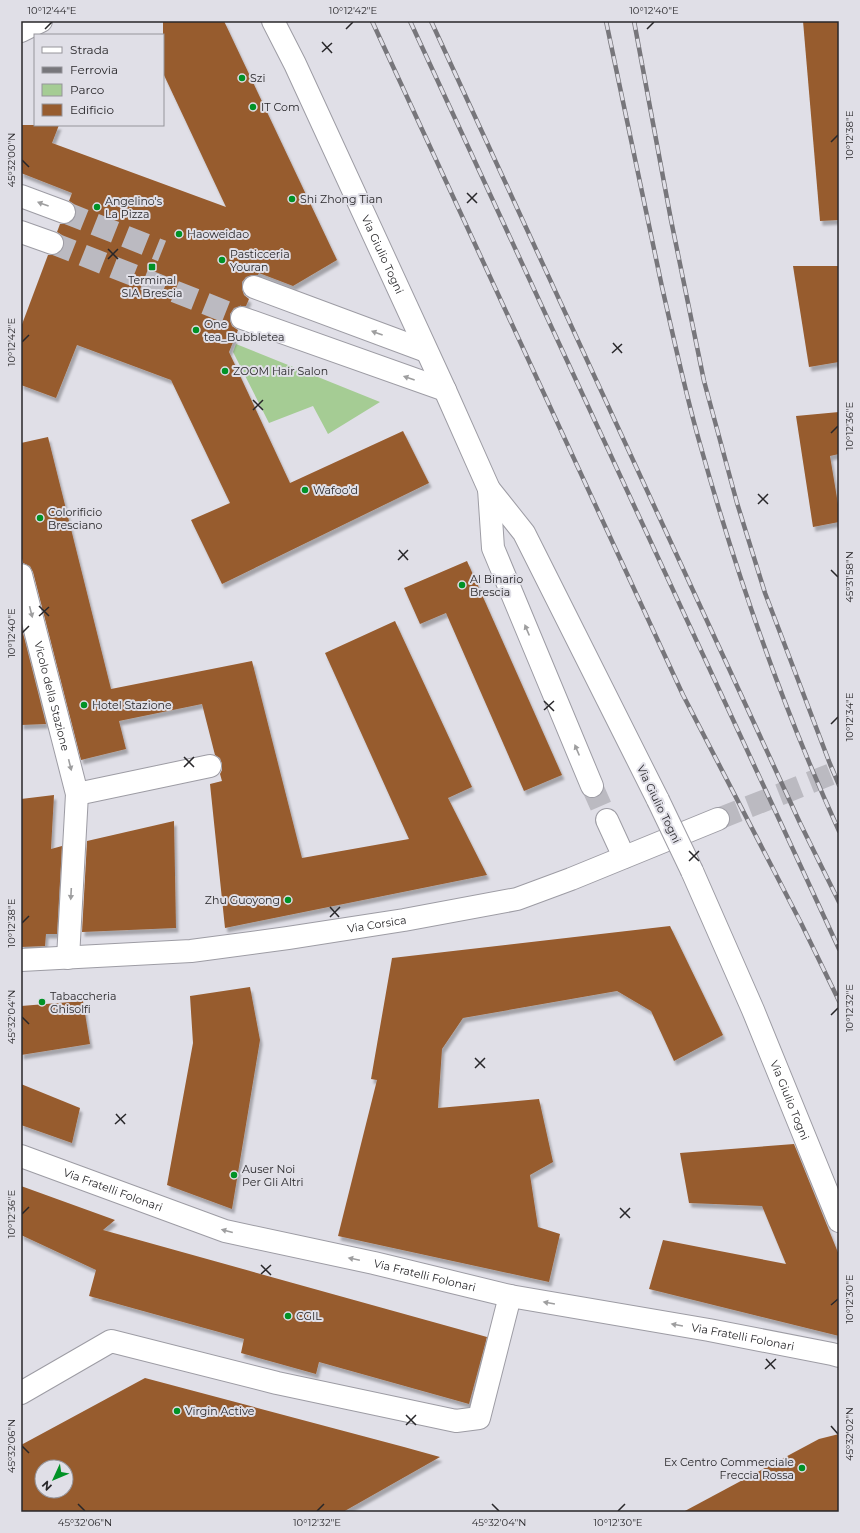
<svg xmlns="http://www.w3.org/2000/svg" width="860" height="1533" viewBox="0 0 860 1533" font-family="Montserrat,sans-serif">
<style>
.green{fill:#a5cc94}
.building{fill:#975c2f;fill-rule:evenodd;filter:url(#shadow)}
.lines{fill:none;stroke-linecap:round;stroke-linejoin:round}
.minor-tunnel{stroke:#bbbac1;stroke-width:22;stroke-dasharray:22 11;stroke-linecap:butt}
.major-tunnel{stroke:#bbbac1;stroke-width:22;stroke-dasharray:22 11;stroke-linecap:butt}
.minor-casing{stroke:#9d9ca4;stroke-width:24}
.major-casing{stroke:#9d9ca4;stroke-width:24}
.minor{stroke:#fff;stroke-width:22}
.major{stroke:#fff;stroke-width:22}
.rail-casing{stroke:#77767b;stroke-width:4.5}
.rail{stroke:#e0dfe7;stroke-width:3;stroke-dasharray:9;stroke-linecap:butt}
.minor-bridge-casing{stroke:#9d9ca4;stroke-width:24;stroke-linecap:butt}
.minor-bridge{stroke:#fff;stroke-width:22}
.oneway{fill:#9e9e9f}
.ticks{fill:none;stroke:#28272a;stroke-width:1.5}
.poi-dot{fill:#019226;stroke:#e0dfe7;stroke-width:1.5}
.labels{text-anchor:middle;stroke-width:4;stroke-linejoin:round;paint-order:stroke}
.poi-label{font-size:11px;fill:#28272a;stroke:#e0dfe7;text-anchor:start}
.street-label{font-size:11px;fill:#28272a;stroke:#e0dfe7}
.neatline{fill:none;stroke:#28272a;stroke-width:1.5}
.ticks-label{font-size:10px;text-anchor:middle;fill:#28272a}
</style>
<defs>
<filter id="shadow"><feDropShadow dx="2.5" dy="4.5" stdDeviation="1" flood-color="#0004"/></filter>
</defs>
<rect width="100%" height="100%" fill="#e0dfe7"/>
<!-- green -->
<path class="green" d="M236,344L380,402L328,434L313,406L269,423L233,352Z"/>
<!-- building -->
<g class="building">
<path d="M163,21H224L337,260L293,286L259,273L258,275H252L246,277L242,282V289L244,295L249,299L246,306H240L234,308L230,314V321L232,326L238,330L229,352L290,483L403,431L429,483L222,584L191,520L230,503L171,380L77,345L56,398L21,385V327L48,255H55L60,252L64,248V240L62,235L57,232L60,224H66L72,222L76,217V210L74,204L69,201L72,193L21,173V125H59L52,143L226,207L163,73Z"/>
<path d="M803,21H839V220L820,221Z"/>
<path d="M793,266H839V362L809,367Z"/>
<path d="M839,412V454L830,456L839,510V522L813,527L796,416Z"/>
<path d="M48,437L111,689L252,661L302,858L409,839L325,653L395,621L472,787L448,798L487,875L225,928L210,784L222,781L220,774L222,770V764L220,758L215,755L202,704L119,721L126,749L81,760L33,572L30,566L23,563L21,554V443Z"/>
<path d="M467,561L562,775L524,791L446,613L420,624L404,588Z"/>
<path d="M21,625L46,724L21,725Z"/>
<path d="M54,795L51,849L62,846L57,934H46L45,946L21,947V799Z"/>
<path d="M174,821L176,928L82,932L87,841Z"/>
<path d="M670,926L723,1035L674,1061L651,1011L617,991L463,1018L442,1049L438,1108L539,1099L553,1162L530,1175L538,1227L560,1234L549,1282L338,1236L377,1080L371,1079L392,958Z"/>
<path d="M250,987L260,1040L232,1209L167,1185L193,1043L190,996Z"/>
<path d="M83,1001L90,1044L21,1055V1006Z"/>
<path d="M21,1084L80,1108L72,1143L21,1125Z"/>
<path d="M794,1144L839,1255V1336L649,1289L663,1240L786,1264L762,1206L689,1203L680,1153Z"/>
<path d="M21,1186L115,1220L103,1230L487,1337L469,1404L319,1362L316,1374L241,1353L244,1339L89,1296L96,1270L21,1235Z"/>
<path d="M145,1378L404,1447L440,1457L343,1512H21V1445ZM42,1467H66V1491H42Z"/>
<path d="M839,1434V1512H683L819,1439Z"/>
</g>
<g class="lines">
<!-- minor-tunnel -->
<g class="minor-tunnel">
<path d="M64,212L162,251"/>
<path d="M52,243L242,318"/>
<path d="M592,786L607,820"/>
</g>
<!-- major-tunnel -->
<path class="major-tunnel" d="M718,819L839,771"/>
<defs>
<g id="minor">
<path id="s1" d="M273,21L295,64L445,390L489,489L524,533L658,800"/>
<path d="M21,31L41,21"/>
<path d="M21,196L64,212"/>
<path d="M21,232L52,243"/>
<path d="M254,287L426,351"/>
<path d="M242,318L445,390"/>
<path d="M489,489L493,548L592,786"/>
<path id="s2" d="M21,575L77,794L68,958"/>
<path d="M77,794L210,766"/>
<path d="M607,820L624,857"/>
<path id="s3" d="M692,871L753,1010L839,1221"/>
<path id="s4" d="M21,1156L225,1231L374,1263L510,1296L709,1330L832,1354L839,1356"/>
<path d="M21,1393L111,1341L277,1383L456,1421L479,1418L510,1296"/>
</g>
<g id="major">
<path id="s5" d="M21,960L191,951L288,938L404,920L517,899L571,879L718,819"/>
</g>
</defs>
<!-- minor casing -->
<use href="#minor" class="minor-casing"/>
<!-- major casing -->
<use href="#major" class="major-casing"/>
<!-- minor -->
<use href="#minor" class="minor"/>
<!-- major -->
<use href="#major" class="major"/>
<defs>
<g id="rail">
<path d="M372,21L683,695L801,923L839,1001"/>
<path d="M410,21L839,949"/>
<path d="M431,21L800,823L839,902"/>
<path d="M606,21C625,110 643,198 662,287C674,339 685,392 700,444C737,576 782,706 839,831"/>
<path d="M634,21L671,220L704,381L737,503L765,593L830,764L839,785"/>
</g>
</defs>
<!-- rail casing -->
<use href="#rail" class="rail-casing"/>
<!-- rail -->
<use href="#rail" class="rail"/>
<defs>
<path id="minor-bridge" d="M658,800L692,871"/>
</defs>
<!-- minor-bridge casing -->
<use href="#minor-bridge" class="minor-bridge-casing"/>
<!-- minor-bridge -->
<use href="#minor-bridge" class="minor-bridge"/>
</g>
<!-- one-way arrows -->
<defs><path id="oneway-solid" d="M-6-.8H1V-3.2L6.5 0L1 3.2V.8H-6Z"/></defs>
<g class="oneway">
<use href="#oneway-solid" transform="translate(43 204) rotate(-160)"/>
<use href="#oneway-solid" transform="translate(377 333) rotate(-160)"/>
<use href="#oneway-solid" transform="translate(409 378) rotate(-161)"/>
<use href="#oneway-solid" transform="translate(31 612) rotate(76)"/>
<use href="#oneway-solid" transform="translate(527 630) rotate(-113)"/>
<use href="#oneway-solid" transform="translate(577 750) rotate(-113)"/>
<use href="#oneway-solid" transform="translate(70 765) rotate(76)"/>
<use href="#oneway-solid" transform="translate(71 894) rotate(93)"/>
<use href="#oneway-solid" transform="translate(227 1231) rotate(-165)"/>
<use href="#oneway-solid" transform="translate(354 1259) rotate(-168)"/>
<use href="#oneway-solid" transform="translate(549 1303) rotate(-170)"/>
<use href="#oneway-solid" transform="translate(677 1325) rotate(-170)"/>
</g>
<!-- ticks -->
<path class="ticks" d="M45,29L52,22M346,29L353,22M647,29L654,22M322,42L332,53M322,52L332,43M831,142L838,135M22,160L29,167M467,193L477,203M467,203L477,193M108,249L118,259M108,259L118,249M22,342L29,335M613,343L622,353M612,353L622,344M253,400L263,410M253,410L263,400M831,433L838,426M758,494L768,504M758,504L768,494M399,550L408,560M398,560L408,550M831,570L838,577M39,606L49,616M39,616L49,607M22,633L29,626M544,701L554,711M544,710L554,701M831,724L838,717M184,757L194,767M184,767L194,757M689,851L699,861M689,861L699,851M330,907L339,917M330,917L340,907M22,923L29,916M831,1015L838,1008M22,1017L29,1024M475,1058L485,1068M475,1068L485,1058M116,1114L125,1124M115,1124L126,1114M620,1208L630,1218M22,1214L29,1207M620,1218L630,1208M261,1265L271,1275M261,1274L271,1265M831,1305L838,1299M766,1359L775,1369M765,1369L776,1359M406,1415L416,1425M406,1425L416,1415M831,1426L838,1434M22,1446L29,1453M78,1504L85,1511M492,1504L499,1511M317,1511L324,1504M618,1511L625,1504"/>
<!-- markers -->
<g class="poi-dot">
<circle cx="242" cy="78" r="4"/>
<circle cx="253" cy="107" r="4"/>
<circle cx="292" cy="199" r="4"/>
<circle cx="97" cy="207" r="4"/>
<circle cx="179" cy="234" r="4"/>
<circle cx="222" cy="260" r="4"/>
<rect x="148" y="263" width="8" height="8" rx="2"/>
<circle cx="196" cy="330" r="4"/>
<circle cx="225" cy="371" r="4"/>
<circle cx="305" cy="490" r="4"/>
<circle cx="40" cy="518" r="4"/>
<circle cx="462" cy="585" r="4"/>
<circle cx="84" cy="705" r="4"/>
<circle cx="288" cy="900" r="4"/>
<circle cx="42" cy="1002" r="4"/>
<circle cx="234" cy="1175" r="4"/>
<circle cx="288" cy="1316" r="4"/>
<circle cx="177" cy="1411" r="4"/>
<circle cx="802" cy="1468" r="4"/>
</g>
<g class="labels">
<!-- poi labels -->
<g class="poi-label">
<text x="250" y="82">Szi</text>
<text x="261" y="111">IT Com</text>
<text x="300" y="203">Shi Zhong Tian</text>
<text x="105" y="205">Angelino's<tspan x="105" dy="13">La Pizza</tspan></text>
<text x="187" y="238">Haoweidao</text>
<text x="230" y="258">Pasticceria<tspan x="230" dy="13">Youran</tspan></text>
<text x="152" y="284" text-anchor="middle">Terminal<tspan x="152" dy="13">SIA Brescia</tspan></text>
<text x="204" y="328">One<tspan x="204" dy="13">tea_Bubbletea</tspan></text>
<text x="233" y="375">ZOOM Hair Salon</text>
<text x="313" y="494">Wafoo'd</text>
<text x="48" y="516">Colorificio<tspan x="48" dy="13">Bresciano</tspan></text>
<text x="470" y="583">Al Binario<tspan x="470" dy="13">Brescia</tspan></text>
<text x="92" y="709">Hotel Stazione</text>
<text x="280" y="904" text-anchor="end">Zhu Guoyong</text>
<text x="50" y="1000">Tabaccheria<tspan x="50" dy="13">Ghisolfi</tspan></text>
<text x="242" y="1173">Auser Noi<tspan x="242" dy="13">Per Gli Altri</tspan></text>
<text x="296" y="1320">CGIL</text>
<text x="185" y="1415">Virgin Active</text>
<text x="794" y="1466" text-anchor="end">Ex Centro Commerciale<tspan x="794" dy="13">Freccia Rossa</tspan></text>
</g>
<!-- street labels -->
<g class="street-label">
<text dy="4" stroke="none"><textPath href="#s1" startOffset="258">Via Giulio Togni</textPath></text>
<text dy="4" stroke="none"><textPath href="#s2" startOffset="125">Vicolo della Stazione</textPath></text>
<text transform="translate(659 804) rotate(64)" y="4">Via Giulio Togni</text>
<text dy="4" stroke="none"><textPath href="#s5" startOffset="358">Via Corsica</textPath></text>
<text dy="4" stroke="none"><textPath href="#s3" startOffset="249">Via Giulio Togni</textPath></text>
<text dy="4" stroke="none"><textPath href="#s4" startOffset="98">Via Fratelli Folonari</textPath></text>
<text dy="4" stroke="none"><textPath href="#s4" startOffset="422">Via Fratelli Folonari</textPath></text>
<text dy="4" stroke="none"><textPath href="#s4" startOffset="746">Via Fratelli Folonari</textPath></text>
</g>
</g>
<!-- border -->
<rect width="860" height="1533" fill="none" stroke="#e0dfe7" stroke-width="44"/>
<!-- legend -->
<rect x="34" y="34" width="130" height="92" fill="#e0dfe7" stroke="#96959b"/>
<rect x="42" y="47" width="20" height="6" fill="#ffffff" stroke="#96959b"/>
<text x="70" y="54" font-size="12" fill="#28272a">Strada</text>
<rect x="42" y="67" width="20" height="6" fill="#77767b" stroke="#96959b"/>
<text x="70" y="74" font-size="12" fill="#28272a">Ferrovia</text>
<rect x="42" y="84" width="20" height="12" fill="#a5cc94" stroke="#96959b"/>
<text x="70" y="94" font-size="12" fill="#28272a">Parco</text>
<rect x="42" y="104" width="20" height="12" fill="#975c2f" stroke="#96959b"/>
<text x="70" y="114" font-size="12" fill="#28272a">Edificio</text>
<!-- north arrow -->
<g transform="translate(54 1479) rotate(226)"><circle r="19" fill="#e0dfe7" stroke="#96959b"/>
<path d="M0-3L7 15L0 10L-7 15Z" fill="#019226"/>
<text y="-6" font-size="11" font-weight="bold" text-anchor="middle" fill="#28272a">N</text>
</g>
<rect x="22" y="22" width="816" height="1489" class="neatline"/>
<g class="ticks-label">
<text x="52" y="14">10°12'44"E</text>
<text x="353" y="14">10°12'42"E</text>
<text x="654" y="14">10°12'40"E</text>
<text transform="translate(849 135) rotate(-90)" y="4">10°12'38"E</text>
<text transform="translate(11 160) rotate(-90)" y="4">45°32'00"N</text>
<text transform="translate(11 342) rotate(-90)" y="4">10°12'42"E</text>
<text transform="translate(849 426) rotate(-90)" y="4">10°12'36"E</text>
<text transform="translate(849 577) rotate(-90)" y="4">45°31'58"N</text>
<text transform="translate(11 633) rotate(-90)" y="4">10°12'40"E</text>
<text transform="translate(849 717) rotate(-90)" y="4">10°12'34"E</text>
<text transform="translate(11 923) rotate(-90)" y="4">10°12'38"E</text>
<text transform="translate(849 1008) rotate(-90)" y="4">10°12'32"E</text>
<text transform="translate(11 1017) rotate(-90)" y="4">45°32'04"N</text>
<text transform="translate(11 1214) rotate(-90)" y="4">10°12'36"E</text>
<text transform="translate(849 1299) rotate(-90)" y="4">10°12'30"E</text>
<text transform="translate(849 1434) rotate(-90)" y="4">45°32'02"N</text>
<text transform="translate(11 1446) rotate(-90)" y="4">45°32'06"N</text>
<text x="85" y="1526">45°32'06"N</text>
<text x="317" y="1526">10°12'32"E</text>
<text x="499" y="1526">45°32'04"N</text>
<text x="618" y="1526">10°12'30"E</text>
</g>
</svg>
